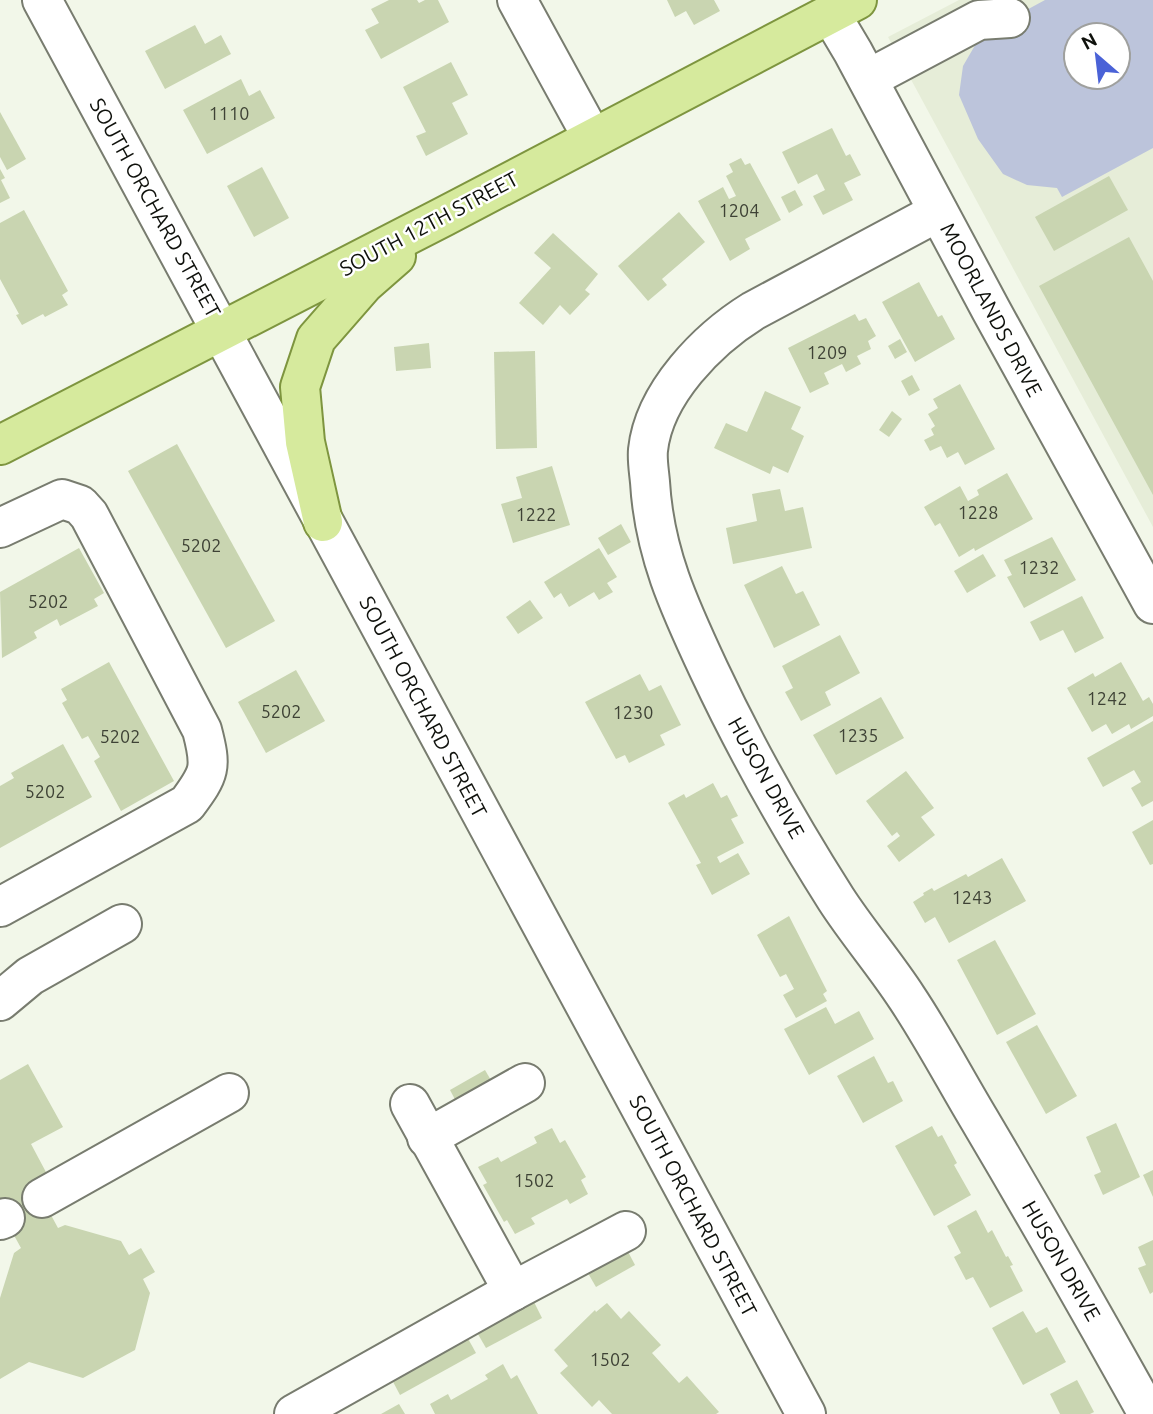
<svg xmlns="http://www.w3.org/2000/svg" width="1153" height="1414" viewBox="0 0 1153 1414" font-family="Ubuntu,sans-serif">
<style>
.built{fill:#e6edd8;fill-rule:evenodd}
.green{fill:#bcc4db;fill-rule:evenodd}
.building{fill:#c9d5b1}
.lines{fill:none;stroke-linecap:round;stroke-linejoin:round}
.minor-casing{stroke:#787c6f;stroke-width:42}
.major-casing{stroke:#7e953f;stroke-width:42}
.minor{stroke:#fff;stroke-width:38}
.major{stroke:#d6ea9d;stroke-width:38}
.labels{text-anchor:middle;stroke-width:5;stroke-linejoin:round;paint-order:stroke}
.number-label{font-size:18px;fill:#3e4235}
.street-label{font-size:21px;fill:#0f110c;stroke:#fff}
</style>
<rect width="100%" height="100%" fill="#f2f7e9"/>
<!-- built -->
<path class="built" d="M959,0H1153V527L888,37ZM1076,35H1118V77H1076Z"/>
<!-- green -->
<path class="green" d="M1045,0H1153V148L1062,197L1057,188L1027,185L1003,174L978,139L959,95L963,66L981,35ZM1076,35H1118V77H1076Z"/>
<!-- building -->
<g class="building">
<path d="M389,0H417L419,3L425,0H438L449,22L381,59L365,30L379,23L371,9Z"/>
<path d="M667,0H714L720,11L694,25L686,11L675,17Z"/>
<path d="M195,25L205,44L221,35L231,54L165,89L145,51Z"/>
<path d="M451,62L468,95L452,103L468,134L426,156L416,136L426,132L403,87Z"/>
<path d="M241,79L249,96L260,90L275,118L207,154L183,110Z"/>
<path d="M0,112L26,159L7,170L0,157Z"/>
<path d="M832,128L846,156L850,154L861,175L844,183L853,200L823,215L813,196L825,190L817,174L798,184L782,152Z"/>
<path d="M741,158L745,165L750,163L781,220L745,239L750,249L730,261L698,201L723,187L729,199L736,196L726,176L733,172L729,164Z"/>
<path d="M262,167L289,218L254,237L227,186Z"/>
<path d="M0,169L5,178L1,180L10,198L0,203Z"/>
<path d="M1109,176L1128,210L1054,251L1035,217Z"/>
<path d="M795,190L803,205L789,213L781,197Z"/>
<path d="M24,210L68,291L62,295L68,305L45,317L43,314L22,325L16,315L19,314L0,279V223Z"/>
<path d="M679,212L705,242L662,279L667,285L648,301L618,266Z"/>
<path d="M553,233L598,274L585,290L590,294L570,315L560,305L543,325L519,303L551,268L534,253Z"/>
<path d="M1129,237L1153,281V495L1039,286Z"/>
<path d="M919,282L938,317L942,315L955,339L915,362L882,302Z"/>
<path d="M855,314L859,321L866,318L876,336L868,341L871,349L857,356L861,364L846,372L842,364L824,373L829,384L810,393L788,348Z"/>
<path d="M900,339L907,352L895,359L888,346Z"/>
<path d="M429,343L431,368L396,371L394,347Z"/>
<path d="M535,351L537,448L496,449L494,352Z"/>
<path d="M912,375L920,390L909,396L901,381Z"/>
<path d="M960,384L995,449L965,465L958,452L947,458L941,446L930,451L924,440L934,435L931,429L935,426L928,414L938,408L933,399Z"/>
<path d="M765,391L801,407L791,429L804,436L788,473L773,466L770,474L714,448L726,423L747,432Z"/>
<path d="M892,411L902,419L889,437L879,430Z"/>
<path d="M177,444L275,621L226,648L128,471Z"/>
<path d="M552,466L570,525L513,543L501,504L522,498L516,477Z"/>
<path d="M1007,473L1033,519L975,551L974,548L959,557L940,523L935,526L924,507L960,486L968,501L979,495L977,490Z"/>
<path d="M780,489L785,511L803,507L812,548L733,564L726,528L757,521L752,494Z"/>
<path d="M621,524L631,542L608,555L598,538Z"/>
<path d="M1052,537L1076,580L1024,608L1007,577L1012,575L1004,560Z"/>
<path d="M79,548L104,593L94,599L98,606L60,626L57,619L34,632L37,638L2,658L0,592Z"/>
<path d="M599,548L617,577L607,583L613,592L599,600L594,592L569,607L561,593L554,598L544,582Z"/>
<path d="M983,554L996,576L967,593L954,571Z"/>
<path d="M782,566L796,594L803,591L820,625L774,648L744,585Z"/>
<path d="M1082,596L1104,638L1075,653L1063,630L1040,641L1030,622Z"/>
<path d="M530,600L543,618L518,634L506,617Z"/>
<path d="M840,635L860,673L825,692L831,705L801,721L785,692L793,688L782,666Z"/>
<path d="M109,662L174,781L121,811L94,761L100,757L88,736L82,739L62,703L67,700L61,689Z"/>
<path d="M1121,662L1143,701L1149,697L1153,704V716L1131,729L1129,724L1112,734L1106,724L1092,732L1067,688L1093,673L1095,677Z"/>
<path d="M296,670L325,721L266,753L238,702Z"/>
<path d="M640,674L649,691L661,685L681,725L660,735L665,745L629,763L625,755L616,759L585,702Z"/>
<path d="M881,697L904,738L836,775L813,735Z"/>
<path d="M1153,721V801L1142,807L1131,788L1141,782L1134,770L1103,787L1087,758Z"/>
<path d="M63,744L92,797L0,848V786L14,778L11,773Z"/>
<path d="M906,771L934,808L921,817L935,835L899,862L887,846L900,836L897,832L892,836L866,801Z"/>
<path d="M713,783L721,798L727,795L738,816L731,819L744,843L717,857L720,863L738,853L750,874L712,895L696,865L701,863L668,803L684,794L686,798Z"/>
<path d="M1153,820V864L1150,865L1132,832Z"/>
<path d="M1002,858L1026,901L949,943L935,917L925,923L913,902L924,895L923,893L932,888L934,891L966,874L968,877Z"/>
<path d="M789,916L827,991L823,994L827,1001L796,1018L783,995L794,989L786,974L780,977L757,935Z"/>
<path d="M995,940L1036,1014L997,1035L957,960Z"/>
<path d="M826,1007L835,1024L859,1011L874,1039L809,1075L784,1029Z"/>
<path d="M1037,1025L1077,1096L1046,1114L1006,1042Z"/>
<path d="M874,1056L888,1083L893,1081L903,1101L863,1123L837,1076Z"/>
<path d="M28,1064L63,1127L31,1144L47,1174L33,1182L58,1228L65,1225L121,1241L129,1255L141,1248L155,1272L143,1279L150,1293L135,1350L83,1378L29,1362L0,1379V1298L14,1253L21,1248L0,1210V1080Z"/>
<path d="M485,1070L496,1089L460,1109L450,1090Z"/>
<path d="M1116,1123L1140,1177L1103,1195L1094,1175L1101,1172L1086,1137Z"/>
<path d="M932,1126L938,1137L942,1135L957,1163L954,1165L971,1195L934,1216L895,1146Z"/>
<path d="M552,1128L560,1143L565,1140L586,1177L581,1180L588,1194L570,1204L567,1199L531,1218L535,1224L515,1234L507,1220L504,1222L483,1185L487,1183L478,1167L498,1157L501,1162L537,1143L534,1137Z"/>
<path d="M1153,1170V1197L1143,1175Z"/>
<path d="M976,1210L988,1233L992,1230L1006,1257L1008,1256L1013,1265L1010,1266L1023,1291L990,1308L973,1277L966,1280L954,1257L961,1253L947,1226Z"/>
<path d="M1153,1240V1292L1150,1294L1138,1268L1146,1265L1138,1247Z"/>
<path d="M625,1246L635,1265L596,1287L585,1268Z"/>
<path d="M532,1298L542,1318L486,1348L475,1329Z"/>
<path d="M607,1303L621,1319L629,1311L661,1345L652,1353L679,1383L687,1376L719,1412L716,1414H612L599,1400L592,1407L560,1373L568,1366L554,1350L595,1310L596,1312Z"/>
<path d="M1023,1311L1036,1333L1047,1327L1066,1362L1023,1385L992,1328Z"/>
<path d="M466,1335L476,1353L400,1395L390,1376Z"/>
<path d="M503,1364L511,1379L517,1375L538,1414H435L430,1404L448,1394L451,1400L488,1379L485,1375Z"/>
<path d="M1077,1380L1094,1412L1090,1414H1060L1050,1394Z"/>
<path d="M399,1404L405,1414H381Z"/>
</g>
<g class="lines">
<defs>
<g id="minor">
<path d="M42,0L806,1414"/>
<path d="M517,0L592,137"/>
<path d="M831,15L853,52L991,310L1153,604"/>
<path d="M868,79L979,20L1010,18"/>
<path d="M938,212L753,311C708,339 654,393 648,450C647,460 649,471 650,482C654,552 679,606 709,670C746,749 789,825 836,899C858,933 885,964 907,998C933,1037 955,1079 979,1119C1037,1217 1093,1315 1148,1414"/>
<path d="M0,528L62,499L80,505L89,515L202,730C212,768 210,773 187,804L0,907"/>
<path d="M0,1001L30,976L122,924"/>
<path d="M410,1104L513,1291"/>
<path d="M427,1138L525,1083"/>
<path d="M42,1198L229,1093"/>
<path d="M0,1220L5,1218"/>
<path d="M294,1414L513,1291L626,1231"/>
</g>
<g id="major">
<path d="M0,445L443,217L857,0"/>
<path d="M323,522L305,442L300,387L316,339L364,284L396,256"/>
</g>
</defs>
<!-- minor casing -->
<use href="#minor" class="minor-casing"/>
<!-- major casing -->
<use href="#major" class="major-casing"/>
<!-- minor -->
<use href="#minor" class="minor"/>
<!-- major -->
<use href="#major" class="major"/>
</g>
<g class="labels">
<!-- number labels -->
<g class="number-label">
<text x="229" y="120">1110</text>
<text x="739" y="217">1204</text>
<text x="827" y="359">1209</text>
<text x="978" y="519">1228</text>
<text x="536" y="521">1222</text>
<text x="201" y="552">5202</text>
<text x="1039" y="574">1232</text>
<text x="48" y="608">5202</text>
<text x="1107" y="705">1242</text>
<text x="281" y="718">5202</text>
<text x="633" y="719">1230</text>
<text x="858" y="742">1235</text>
<text x="120" y="743">5202</text>
<text x="45" y="798">5202</text>
<text x="972" y="904">1243</text>
<text x="534" y="1187">1502</text>
<text x="610" y="1366">1502</text>
</g>
<!-- street labels -->
<g class="street-label">
<text transform="translate(155 208) rotate(61)" y="7">SOUTH ORCHARD STREET</text>
<text transform="translate(429 224) rotate(-28)" y="7">SOUTH 12TH STREET</text>
<text transform="translate(991 310) rotate(62)" y="7">MOORLANDS DRIVE</text>
<text transform="translate(423 707) rotate(62)" y="7">SOUTH ORCHARD STREET</text>
<text transform="translate(766 778) rotate(61)" y="7">HUSON DRIVE</text>
<text transform="translate(693 1206) rotate(62)" y="7">SOUTH ORCHARD STREET</text>
<text transform="translate(1061 1261) rotate(60)" y="7">HUSON DRIVE</text>
</g>
</g>
<!-- north arrow -->
<g transform="translate(1097 56) rotate(332)"><circle r="33" fill="#ffffff" stroke="#9fa09e" stroke-width="2"/>
<path d="M0-5L12 26L0 18L-12 26Z" fill="#4a62d7"/>
<text y="-10" font-size="19" font-weight="bold" text-anchor="middle" fill="#0f110c">N</text>
</g>
</svg>
